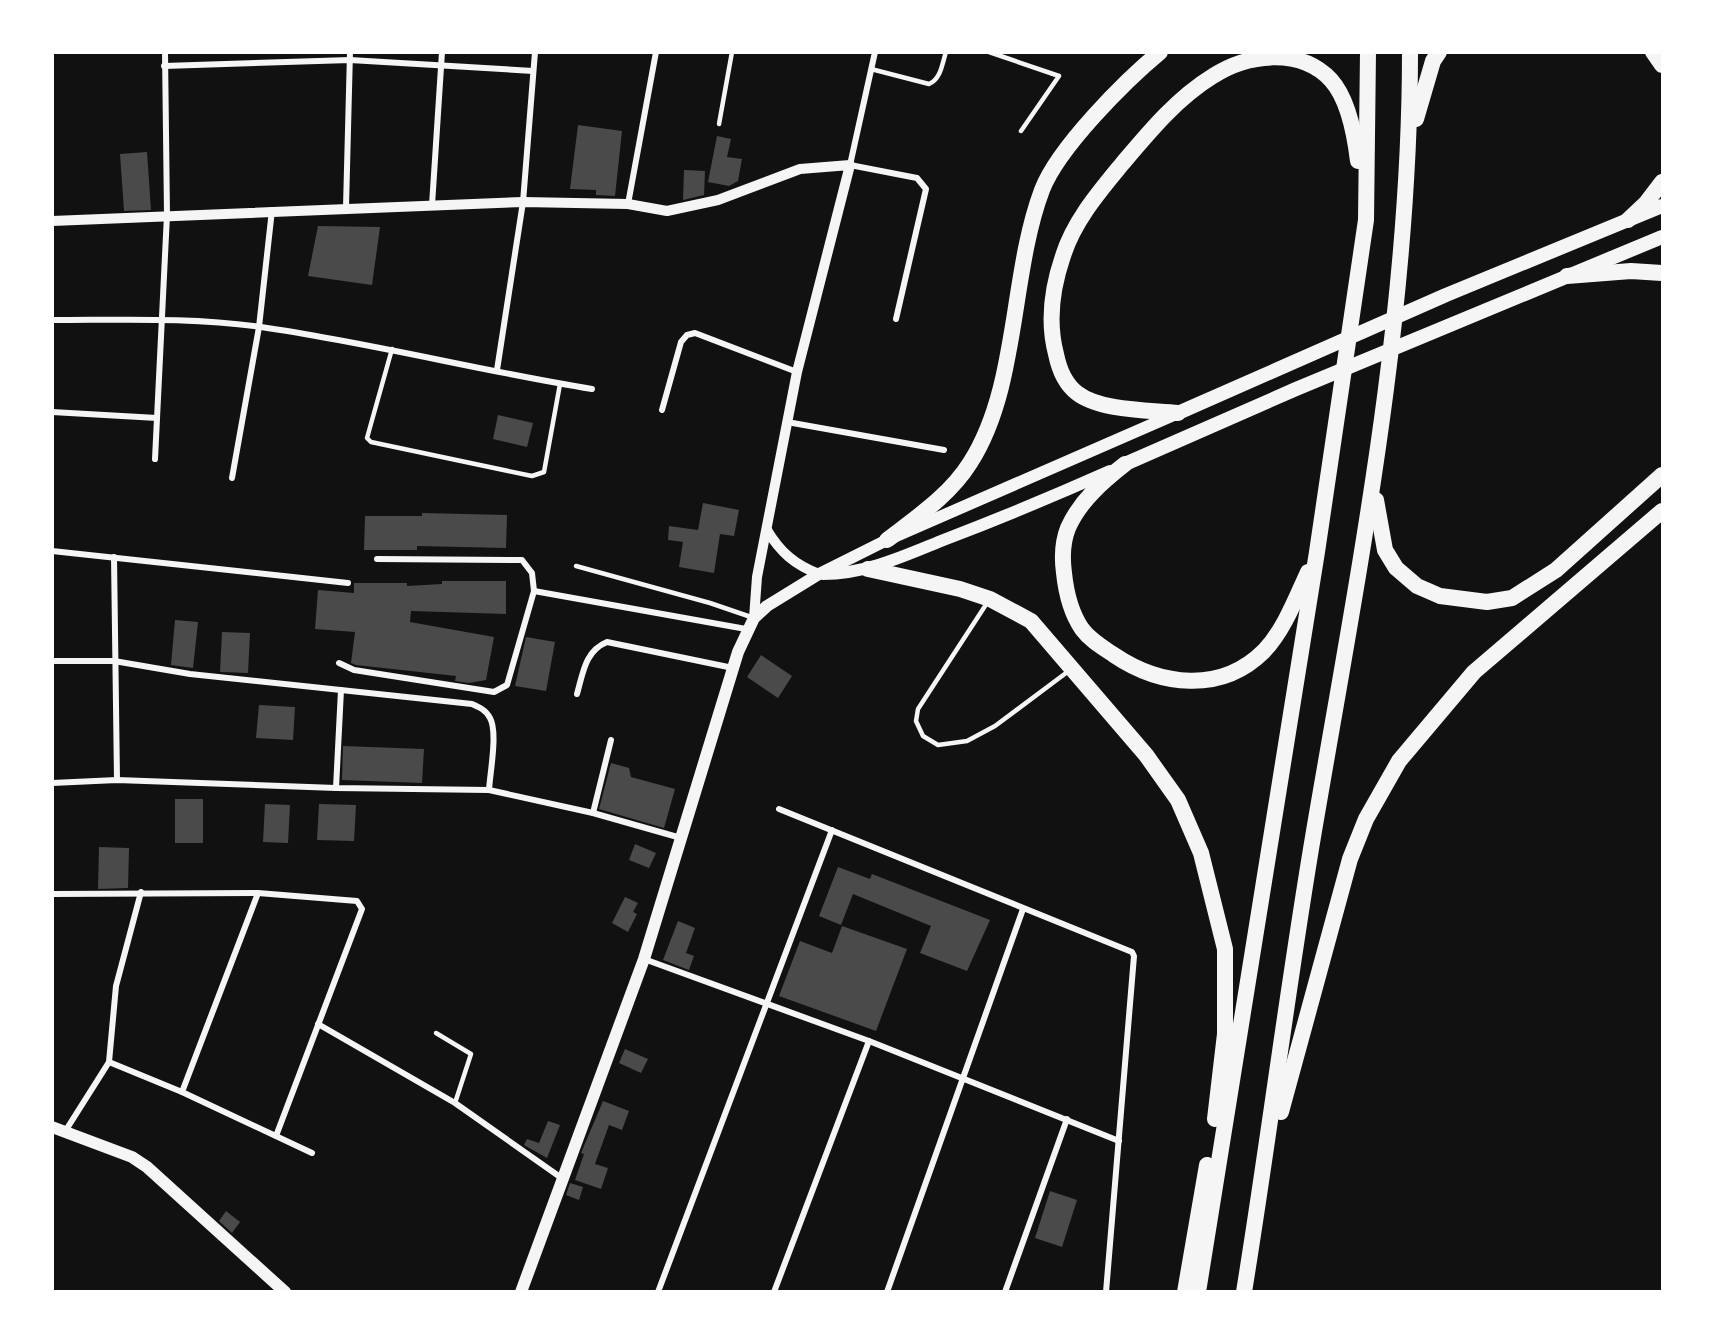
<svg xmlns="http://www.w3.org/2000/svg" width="1715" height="1344" viewBox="0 0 1715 1344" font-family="Inter,sans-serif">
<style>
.building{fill:#4a4a4a}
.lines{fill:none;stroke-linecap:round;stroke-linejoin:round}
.service{stroke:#f5f5f5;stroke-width:4.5}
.minor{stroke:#f5f5f5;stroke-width:6}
.tertiary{stroke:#f5f5f5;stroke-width:10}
.secondary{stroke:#f5f5f5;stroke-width:12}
.primary{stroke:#f5f5f5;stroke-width:14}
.motorway{stroke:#f5f5f5;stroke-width:16}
</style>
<rect width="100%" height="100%" fill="#111"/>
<!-- building -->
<g class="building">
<path d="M578,125L622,131L615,196L596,195V190L570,189Z"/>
<path d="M717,136L731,139L727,157L742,159L738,181L729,186L708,182Z"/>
<path d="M147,152L151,210L124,211L120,154Z"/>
<path d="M684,170L705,171L704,195L683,200Z"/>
<path d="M318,226L380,227L372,285L308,276Z"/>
<path d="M498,415L533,423L527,447L493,439Z"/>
<path d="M703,503L739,510L734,536L720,534L714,573L679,567L683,542L668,540L669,526L698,530Z"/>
<path d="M422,513L507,515L506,548L417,546V550H364L365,516H422Z"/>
<path d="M442,581H506V614L411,611L410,622L494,637L486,680L469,683L455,681L456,676L356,665L351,663L355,632L315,629L318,590L354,593V583H407V586L442,584Z"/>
<path d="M175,620L198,622L193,668L171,665Z"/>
<path d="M222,632L250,633L248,673L220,672Z"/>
<path d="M526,637L555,642L546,691L515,686Z"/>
<path d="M761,655L792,676L778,698L747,677Z"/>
<path d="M259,705L295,707L293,740L256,738Z"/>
<path d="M343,746L424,749L422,783L342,780Z"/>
<path d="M611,763L629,768L631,777L675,789L664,828L599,809Z"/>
<rect x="175" y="799" width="28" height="44"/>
<path d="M265,804L290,805L288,843L263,842Z"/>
<path d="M319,804L356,805L354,841L317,840Z"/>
<path d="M635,844L656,853L649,868L629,860Z"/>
<path d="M99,847L129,848L128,888L98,889Z"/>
<path d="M838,867L870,879L872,874L990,920L967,971L920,953L931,926L853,894L841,925L819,916Z"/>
<path d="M625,897L638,903L633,912L637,914L628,932L612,923Z"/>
<path d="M678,921L695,928L686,953L694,956L689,970L663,960Z"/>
<path d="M842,926L907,949L876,1031L779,996L800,941L832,953Z"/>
<path d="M625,1049L648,1059L641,1073L619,1063Z"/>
<path d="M603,1101L629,1111L622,1130L609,1125L595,1164L608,1168L601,1189L575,1180L584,1154L581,1153Z"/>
<path d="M548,1121L560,1125L547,1158L524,1145L527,1139L539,1143Z"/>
<path d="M570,1183L583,1187L579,1200L566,1195Z"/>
<path d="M1050,1191L1077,1200L1062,1247L1035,1238Z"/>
<path d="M226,1211L240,1222L232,1233L219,1221Z"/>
</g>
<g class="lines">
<!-- service -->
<g class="service">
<path d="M989,52L1059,76L1021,131"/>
<path d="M871,69L929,84C941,79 942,64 946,52"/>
<path d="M719,124L732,52"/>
<path d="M392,349L367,438L371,442L532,476L544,472L560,384"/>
<path d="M576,566L710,603L751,617"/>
<path d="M987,603L918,709L916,721L923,736L938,745L967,741L995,726L1070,670"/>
<path d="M436,1033L471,1054L455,1103"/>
</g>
<!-- minor -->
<g class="minor">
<path d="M875,52L850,165L917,178L926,189L896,319"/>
<path d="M164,66L350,60L533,71"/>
<path d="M628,204L656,52"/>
<path d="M432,205L442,52"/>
<path d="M346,207L350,52"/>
<path d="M52,320C122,320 193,317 261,327C372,343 481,371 592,389"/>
<path d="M497,370L523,202L535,52"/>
<path d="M662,410L681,342L687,335L695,333L797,372"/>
<path d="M52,412L157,418"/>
<path d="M787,422L944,450"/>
<path d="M155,459L167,215L165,52"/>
<path d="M232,478L259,327L272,210"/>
<path d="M52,551L348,583"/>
<path d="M114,557L117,780"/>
<path d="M534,591L746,629"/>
<path d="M52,661H114L190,674L472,704C479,707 486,710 490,718C498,732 490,773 489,790"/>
<path d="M339,663L354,670L494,692L507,685L534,591L532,573L522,560L377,559"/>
<path d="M577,694C583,673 585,651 607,642L733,668"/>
<path d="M52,783L117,780L336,788L489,790L593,813L681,838"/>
<path d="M336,788L341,690"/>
<path d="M779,809L1132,952L1134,956L1106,1292"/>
<path d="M593,813L611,740"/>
<path d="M52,894L258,893L357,901L362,909L276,1136"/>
<path d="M644,959L869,1041L1119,1141"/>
<path d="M318,1024L455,1103L563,1179"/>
<path d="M109,1062L182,1092L312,1153"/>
<path d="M182,1092L258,893"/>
<path d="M66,1130L109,1062L116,986L141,892"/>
<path d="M658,1292L832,830"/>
<path d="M774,1292L869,1041"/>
<path d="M887,1292L1023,909"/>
<path d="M1005,1292L1067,1119"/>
</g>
<!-- tertiary -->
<g class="tertiary">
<path d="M52,221L523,202L628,204L667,211L718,200L800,169L850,165L797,372L757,577L754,618"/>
<path d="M767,530C780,552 795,565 819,574"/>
</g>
<!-- secondary -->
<g class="secondary">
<path d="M823,574C867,574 906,555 946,539C1001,518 1056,495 1110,471"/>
<path d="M52,1127L132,1157L147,1167L285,1292"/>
<path d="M521,1292L644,959L738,652L754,618L767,606L819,574L887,540L1176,414"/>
</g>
<!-- primary -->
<g class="primary">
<path d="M1178,413L1446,295L1662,206"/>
<path d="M1125,464L1296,389L1662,237"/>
</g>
<!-- motorway -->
<g class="motorway">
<path d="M1653,52L1662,65"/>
<path d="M1416,119L1433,61L1439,52"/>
<path d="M1628,220L1646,203L1662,182"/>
<path d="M1567,276L1631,271L1662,273"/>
<path d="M1178,413C1149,410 1100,411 1077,393C1064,383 1059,369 1056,354C1047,320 1052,288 1063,256C1074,221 1099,192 1122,164C1149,132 1177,98 1213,76C1247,54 1300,47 1331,80C1349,100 1355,136 1358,161"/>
<path d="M1125,464C1102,482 1080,501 1068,528C1062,543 1062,558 1064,573C1066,592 1071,613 1082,629C1090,640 1102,647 1114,655C1160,686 1221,694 1264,651C1284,630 1296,598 1308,572"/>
<path d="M1376,500L1385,550L1396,568L1417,586L1440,596L1487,602L1512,598L1556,570L1662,475"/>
<path d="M887,540C917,517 950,495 970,463C1019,387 1010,275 1042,190C1058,148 1125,81 1160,52"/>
<path d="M868,569L960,589L990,599L1031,621L1146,755L1178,800L1201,853L1225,949V1034L1215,1119"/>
<path d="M1281,1112L1350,859L1366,819L1399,761L1474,672L1662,511"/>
<path d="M1185,1292L1207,1165"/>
<path d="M1198,1292L1317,552L1366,220L1368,52"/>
<path d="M1244,1292C1269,1138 1288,984 1314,831C1358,573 1410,316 1410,52"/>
</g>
</g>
<!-- border -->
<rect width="1715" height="1344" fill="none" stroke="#ffffff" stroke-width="108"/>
</svg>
